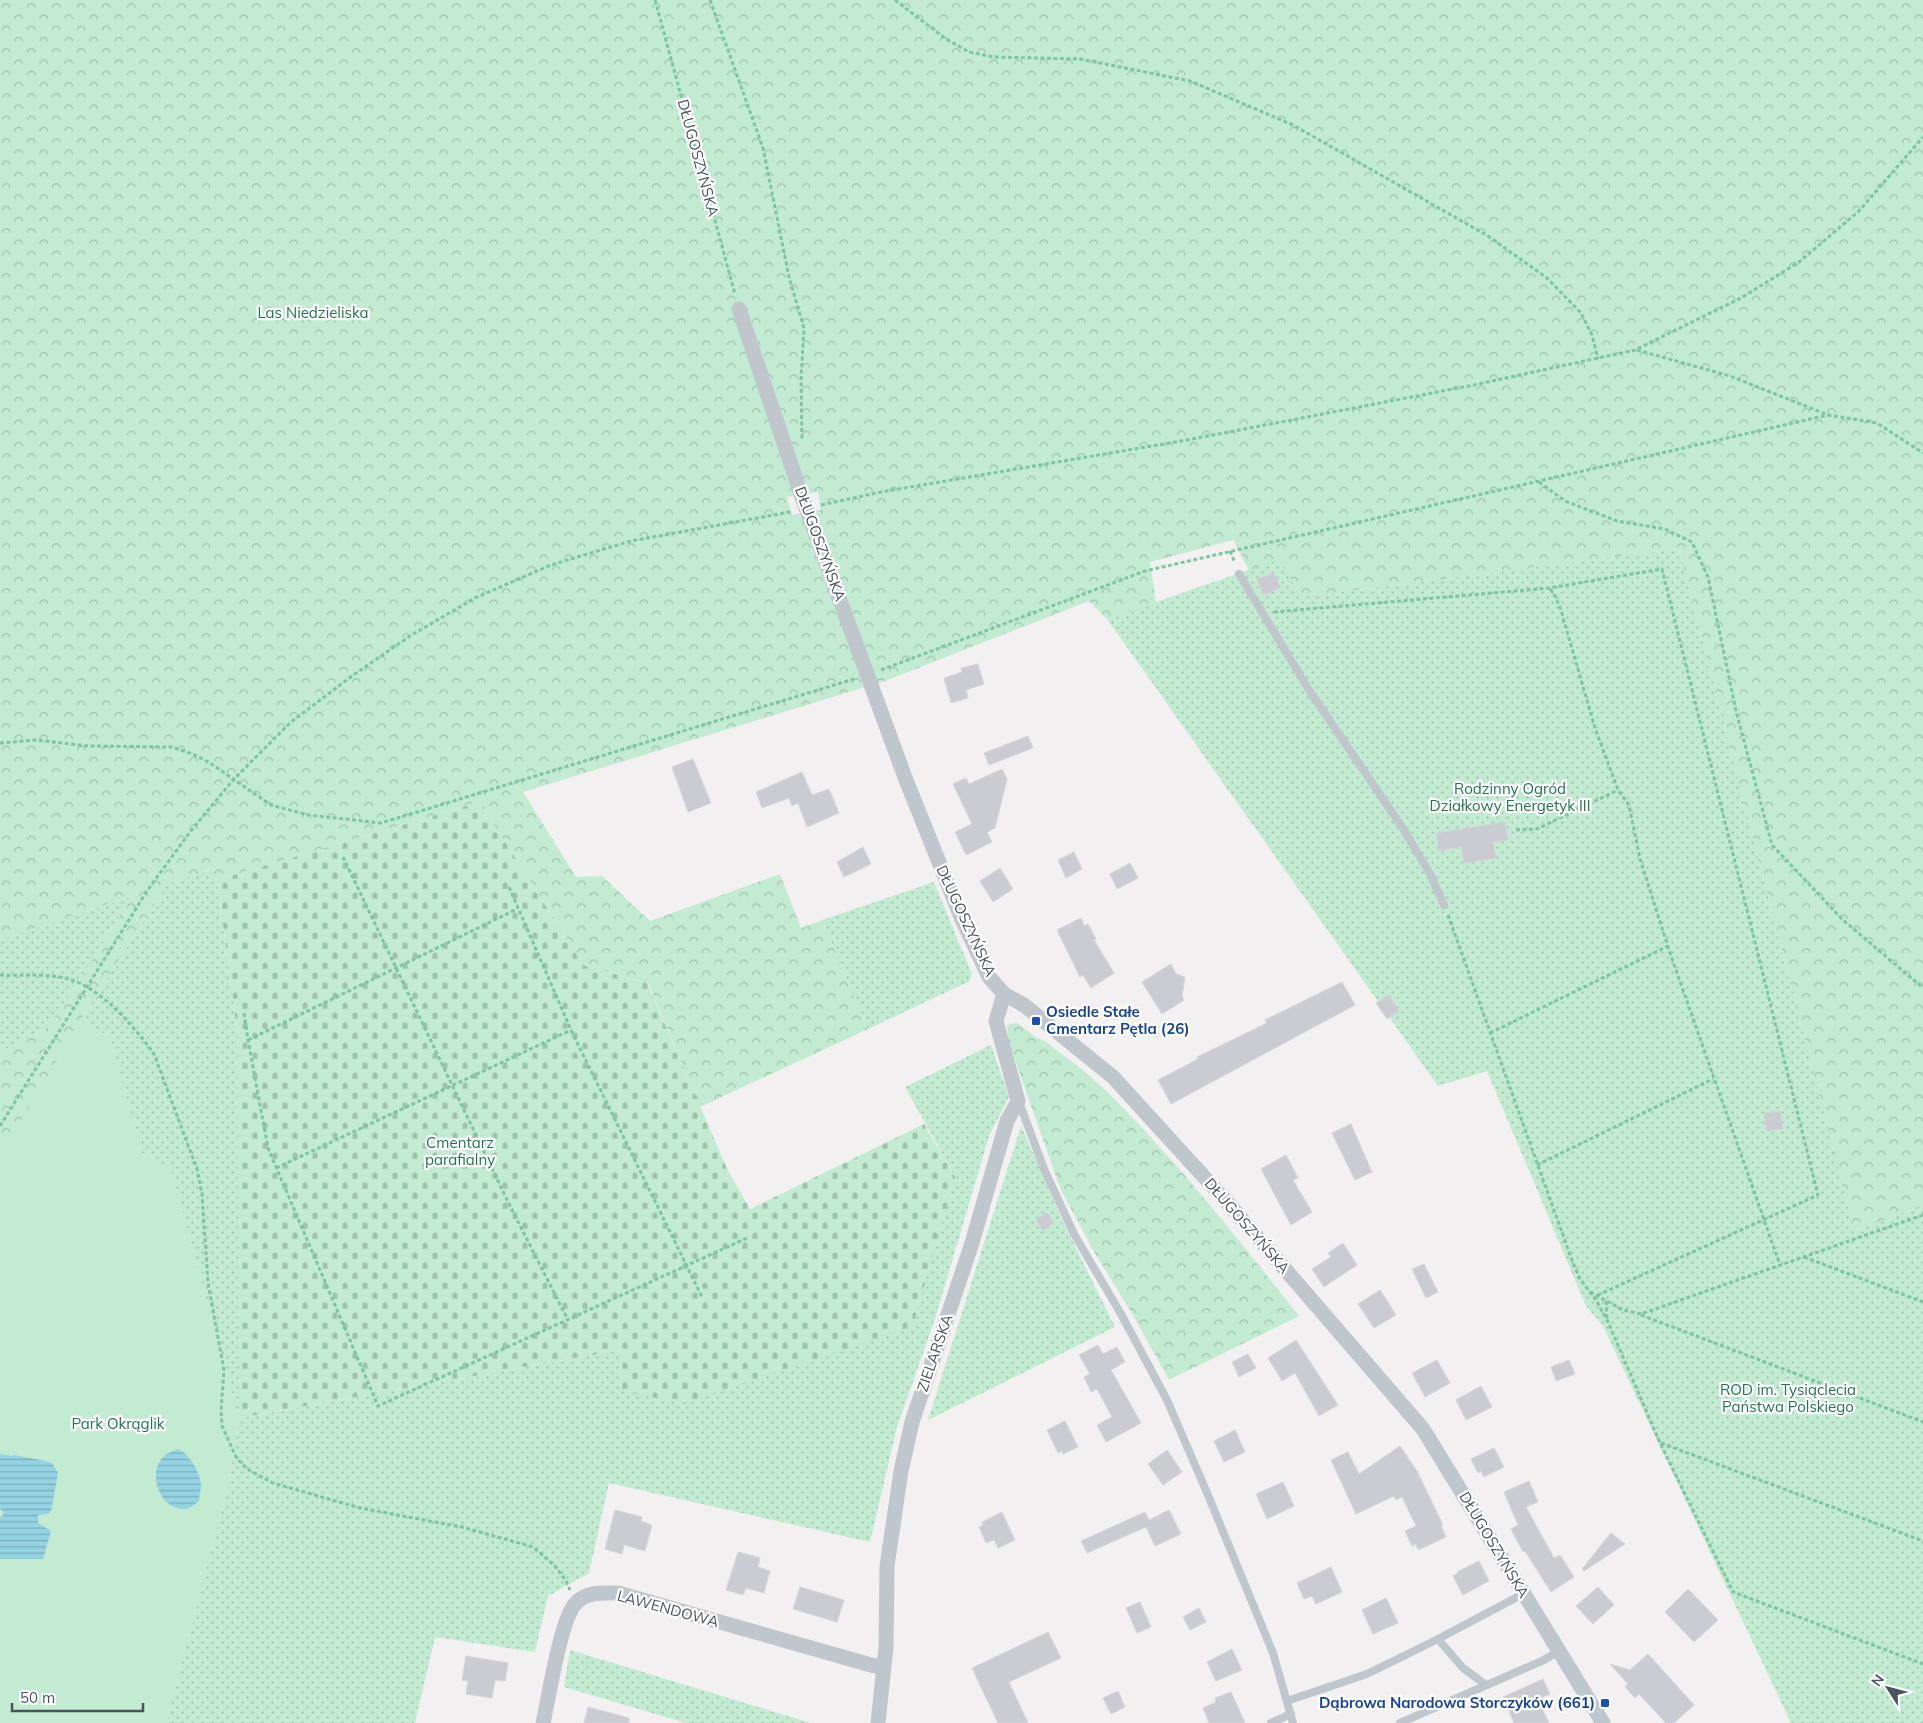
<svg xmlns="http://www.w3.org/2000/svg" width="1923" height="1723" viewBox="0 0 1923 1723" font-family="Mulish,sans-serif">
<style>
.grass{fill:url(#grass-dots)}
.forest{fill:url(#forest-crowns);fill-rule:evenodd}
.cemetery{fill:url(#cemetery-stones)}
.park{fill:#c3ebd2}
.water{fill:url(#water-rules)}
.building{fill:#caccd2;stroke:#d4d6da}
.lines{fill:none;stroke-linecap:round;stroke-linejoin:round}
.path{stroke:#7ec6a2;stroke-width:3;stroke-dasharray:4 2.5;stroke-linecap:butt}
.service{stroke:#bfc7cd;stroke-width:8}
.minor{stroke:#bfc7cd;stroke-width:15}
.transit-dot{fill:#1a4fb4;stroke:#fff;stroke-width:2}
.labels{text-anchor:middle;stroke-width:4.5;stroke-linejoin:round;paint-order:stroke}
.street-label{font-size:15px;fill:#49535b;stroke:#fff}
.park-label{font-size:15px;fill:#21764b;stroke:#fff}
.transit-label{font-size:15px;font-weight:bold;fill:#164399;stroke:#fff;text-anchor:start}
</style>
<defs>
<pattern id="grass-dots" width="8" height="8" patternUnits="userSpaceOnUse" patternTransform="scale(1.25)"><rect width="8" height="8" fill="#c3ebd2"/><path d="M2 2h.1M6 6h.1" fill="none" stroke="#a0c1ad" stroke-width="1.8" stroke-linecap="round"/></pattern>
<pattern id="forest-crowns" width="20" height="18" patternUnits="userSpaceOnUse" patternTransform="scale(1.25)"><rect width="20" height="18" fill="#c3ebd2"/><path d="M2 6a3 3 0 1 1 6 0M12 15a3 3 0 1 1 6 0" fill="none" stroke="#a0c1ad"/></pattern>
<pattern id="cemetery-stones" width="16" height="16" patternUnits="userSpaceOnUse" patternTransform="scale(1.25)"><rect width="16" height="16" fill="#c3ebd2"/><path d="M2 7V4a2 2 0 0 1 4 0v3zM10 15v-3a2 2 0 0 1 4 0v3z" fill="#a0c1ad"/></pattern>
<pattern id="water-rules" width="6" height="5" patternUnits="userSpaceOnUse" patternTransform="scale(1.25)"><rect width="6" height="5" fill="#94d3e3"/><path d="M0 2.5h6" fill="none" stroke="#7baebb"/></pattern>
</defs>
<rect width="100%" height="100%" fill="#f2f0f0"/>
<!-- grass -->
<g class="grass">
<path d="M1679,549L1854,1230L1923,1206V1723H1791L1603,1326L1586,1306L1487,1071L1438,1086L1107,619L1280,559L1301,597Z"/>
<path d="M211,870L217,881L237,1030L240,1418L621,1350L955,1177L905,1087L991,1045L1009,1097L989,1136L935,1319L897,1427L870,1542L609,1483L589,1573L548,1596L535,1652L435,1637L415,1723H166L229,1483L239,1418L171,1169L142,1153L111,1039L82,1018L167,884Z"/>
<path d="M934,882L972,974L970,981L868,1029L822,920Z"/>
<path d="M132,896L78,983L47,1028L0,1052V940Z"/>
<path d="M1021,1126L1063,1222L1115,1327L928,1420Z"/>
<path d="M570,1650L811,1723H686L564,1687Z"/>
</g>
<!-- forest -->
<g class="forest">
<path d="M0,0H1923V1206L1854,1231L1679,549L1301,597L1280,560L1249,570L1233,540L1150,562L1156,603L1107,619L1089,601L885,681L523,792L576,877L602,876L650,921L780,874L801,928L822,920L868,1029L700,1107L648,983L583,965L480,802L217,880L210,870L167,884L82,1018L111,1039L142,1153L171,1169L239,1418L229,1483L166,1723H0V1052L47,1028L78,983L132,896L0,940ZM818,492L821,510L792,515L787,497Z"/>
<path d="M1017,1023L1037,1038L1045,1041C1065,1057 1086,1071 1104,1089C1176,1159 1237,1238 1299,1316L1169,1380L1134,1317L1093,1250L1060,1188L1009,1043L1007,1025Z"/>
</g>
<!-- cemetery -->
<path class="cemetery" d="M480,802L583,965L647,983L727,1169L750,1209L924,1124L955,1177L913,1326L684,1404L619,1390L621,1350L239,1418L237,1030L217,880Z"/>
<!-- park -->
<path class="park" d="M82,1018L111,1039L142,1153L171,1169L239,1418L229,1483L166,1723H0V1156Z"/>
<!-- water -->
<g class="water">
<path d="M178,1449C189,1453 200,1472 201,1485C201,1490 199,1496 199,1501C196,1503 192,1507 189,1508C164,1515 144,1476 164,1456C167,1453 174,1451 178,1449Z"/>
<path d="M0,1454L11,1456L14,1455C27,1458 40,1459 52,1463L58,1473L51,1511L48,1514L38,1515V1523L51,1531L43,1559H0V1517L2,1516L4,1512L0,1509Z"/>
</g>
<!-- building -->
<g class="building">
<path d="M1274,573L1281,588L1263,595L1257,579Z"/>
<path d="M978,664L984,684L966,690L968,698L951,703L944,678L962,672L961,668Z"/>
<path d="M1028,736L1033,748L989,765L984,753Z"/>
<path d="M693,759L711,803L688,812L672,767Z"/>
<path d="M1002,769L1007,779L995,828L987,832L992,842L966,855L955,832L972,824L953,784L966,778L969,784Z"/>
<path d="M802,772L812,795L829,789L839,813L807,827L798,803L792,806L789,798L762,808L756,792Z"/>
<path d="M1505,822L1508,840L1493,842L1496,858L1464,863L1461,847L1439,851L1436,833Z"/>
<path d="M863,847L871,864L844,877L837,862Z"/>
<path d="M1074,852L1082,869L1066,878L1058,860Z"/>
<path d="M1130,863L1138,878L1117,889L1110,874Z"/>
<path d="M1000,868L1013,889L993,902L980,881Z"/>
<path d="M1081,918L1084,926L1088,924L1096,939L1094,940L1114,973L1091,988L1083,975L1080,977L1057,930Z"/>
<path d="M1171,964L1176,974L1185,977L1182,996L1184,1000L1162,1014L1142,982Z"/>
<path d="M1342,982L1355,1005L1171,1104L1158,1080L1198,1059L1197,1057L1267,1023L1265,1020Z"/>
<path d="M1389,995L1399,1011L1387,1019L1376,1003Z"/>
<path d="M1780,1111L1783,1129L1766,1131L1764,1113Z"/>
<path d="M1351,1124L1372,1172L1355,1180L1332,1133Z"/>
<path d="M1286,1155L1298,1178L1293,1180L1312,1212L1291,1225L1261,1169Z"/>
<path d="M1047,1212L1054,1223L1043,1231L1036,1220Z"/>
<path d="M1343,1243L1357,1265L1324,1287L1312,1269L1331,1257L1328,1253Z"/>
<path d="M1424,1264L1438,1292L1426,1298L1412,1269Z"/>
<path d="M1380,1290L1396,1315L1374,1328L1358,1304Z"/>
<path d="M1296,1340L1338,1405L1319,1416L1295,1373L1282,1381L1268,1358Z"/>
<path d="M1098,1345L1103,1354L1117,1347L1125,1362L1111,1370L1141,1423L1106,1442L1097,1425L1112,1417L1097,1389L1091,1392L1084,1377L1090,1374L1079,1355Z"/>
<path d="M1248,1354L1256,1368L1239,1377L1232,1362Z"/>
<path d="M1437,1360L1450,1383L1425,1397L1412,1373Z"/>
<path d="M1569,1360L1575,1374L1556,1381L1551,1367Z"/>
<path d="M1481,1386L1492,1407L1466,1420L1456,1400Z"/>
<path d="M1065,1421L1078,1447L1063,1454L1062,1451L1058,1453L1047,1430Z"/>
<path d="M1235,1430L1245,1452L1224,1462L1214,1441Z"/>
<path d="M1400,1446L1417,1471L1443,1525L1441,1526L1446,1537L1418,1550L1416,1544L1412,1546L1405,1531L1416,1526L1402,1497L1396,1500L1394,1496L1356,1514L1331,1460L1348,1452L1359,1474Z"/>
<path d="M1494,1448L1504,1467L1484,1477L1481,1471L1478,1473L1471,1459Z"/>
<path d="M1167,1450L1182,1472L1163,1485L1148,1464Z"/>
<path d="M1529,1481L1538,1502L1526,1507L1554,1558L1560,1555L1574,1577L1551,1592L1525,1551L1523,1552L1511,1529L1518,1525L1504,1492Z"/>
<path d="M1283,1482L1294,1506L1267,1519L1256,1494Z"/>
<path d="M615,1510L642,1517L641,1521L652,1525L645,1551L624,1545L622,1554L605,1549Z"/>
<path d="M1169,1510L1181,1534L1155,1546L1146,1527L1087,1553L1081,1541L1145,1512L1149,1520Z"/>
<path d="M1002,1512L1015,1540L998,1548L994,1540L986,1543L979,1527L983,1525L982,1522Z"/>
<path d="M1611,1533L1625,1544L1584,1571L1582,1569Z"/>
<path d="M738,1552L760,1558L758,1567L770,1571L764,1593L746,1588L743,1595L726,1590Z"/>
<path d="M1479,1561L1489,1581L1463,1595L1453,1576L1458,1573L1457,1572Z"/>
<path d="M1331,1567L1342,1592L1316,1604L1312,1596L1304,1599L1297,1583Z"/>
<path d="M800,1587L844,1600L837,1622L793,1609Z"/>
<path d="M1598,1587L1614,1605L1593,1624L1576,1606Z"/>
<path d="M1688,1589L1718,1620L1694,1642L1665,1612Z"/>
<path d="M1386,1598L1398,1623L1373,1634L1362,1610Z"/>
<path d="M1140,1602L1151,1627L1137,1633L1126,1608Z"/>
<path d="M1199,1608L1206,1622L1190,1630L1183,1617Z"/>
<path d="M1048,1632L1061,1658L1009,1682L1028,1723H998L972,1668Z"/>
<path d="M1232,1649L1242,1670L1216,1681L1207,1662Z"/>
<path d="M1648,1654L1694,1705L1674,1723H1666L1639,1694L1635,1698L1625,1687L1628,1684L1610,1664L1630,1670Z"/>
<path d="M466,1656L508,1663L505,1681L495,1680L492,1698L466,1694L468,1681L462,1680Z"/>
<path d="M1543,1679L1550,1694L1538,1699L1549,1723H1514L1503,1697Z"/>
<path d="M1118,1691L1125,1707L1111,1714L1103,1698Z"/>
<path d="M1231,1692L1245,1723H1209L1203,1708L1216,1702L1215,1698Z"/>
<path d="M588,1707L629,1718V1723H584Z"/>
</g>
<g class="lines">
<!-- path -->
<g class="path">
<path d="M655,0L735,294"/>
<path d="M710,0L763,148L789,277L804,328L801,379L802,441"/>
<path d="M895,0L946,39L969,52L994,57L1080,59L1190,81L1293,125L1488,236L1547,278L1581,313L1592,335L1598,359"/>
<path d="M1637,350L1730,376L1828,415L1877,423L1923,453"/>
<path d="M1539,482L1565,501L1617,521L1665,529L1692,542L1708,577L1736,711L1772,845L1843,920L1923,988"/>
<path d="M821,505L881,492L1187,440L1474,385L1635,350L1741,298L1799,262L1859,211L1923,137"/>
<path d="M1230,551L1235,563"/>
<path d="M1550,589L1554,594L1560,607L1595,728L1618,790L1629,805L1640,859L1671,956L1780,1265"/>
<path d="M1274,612L1549,588L1662,569L1818,1195L1598,1295"/>
<path d="M881,670L1145,571L1828,415"/>
<path d="M0,743L36,740L88,746L172,747L193,754L210,763L271,805L308,815L381,823L854,679"/>
<path d="M1516,830L1537,829L1618,790"/>
<path d="M343,857L509,1204L568,1320"/>
<path d="M509,887L571,1030L702,1297"/>
<path d="M1448,915L1573,1263L1580,1279L1596,1300L1608,1322L1660,1443L1733,1592L1923,1664"/>
<path d="M0,975C22,976 48,973 69,979C102,989 134,1026 154,1054L197,1169L202,1194L208,1283L224,1370L221,1411L222,1426L236,1457L247,1469L273,1483L360,1508L462,1527L533,1547L555,1566L566,1581L570,1590"/>
<path d="M244,1013L248,1040L268,1148L378,1406L747,1238"/>
<path d="M1490,1033L1668,946"/>
<path d="M248,1040L517,909"/>
<path d="M0,1126L147,891L190,832L234,779L291,722L352,676L410,636L475,598L551,565L631,541L790,512"/>
<path d="M1537,1165L1713,1079"/>
<path d="M276,1168L571,1030"/>
<path d="M1804,1257L1923,1302"/>
<path d="M1590,1292L1623,1310L1641,1314L1923,1215"/>
<path d="M1606,1301L1607,1319"/>
<path d="M1641,1315L1923,1422"/>
<path d="M1661,1443L1923,1541"/>
</g>
<!-- service -->
<g class="service">
<path d="M1239,574L1309,690L1404,830L1429,872L1444,905"/>
<path d="M1019,1102L1044,1169L1074,1234L1121,1314L1167,1400L1208,1495L1273,1653L1293,1723"/>
<path d="M1438,1639L1463,1668L1486,1685"/>
<path d="M1287,1701L1367,1674L1438,1639L1523,1594"/>
<path d="M1271,1723L1291,1714"/>
<path d="M1400,1723L1544,1660L1559,1651"/>
</g>
<!-- minor -->
<g class="minor">
<path d="M739,309L802,497L906,780L961,917L989,977L1004,994L1024,1005L1113,1077L1227,1202L1423,1429L1603,1723"/>
<path d="M543,1723C549,1697 560,1622 575,1604C586,1591 603,1593 618,1593L871,1665L883,1667"/>
<path d="M878,1723L886,1647L887,1566L901,1471L912,1422L972,1243L1007,1121L1018,1101L996,1021L1004,994"/>
</g>
</g>
<!-- markers -->
<g class="transit-dot">
<rect x="1031" y="1016" width="10" height="10" rx="2.5"/>
<rect x="1600" y="1698" width="10" height="10" rx="2.5"/>
</g>
<g class="labels">
<!-- street labels -->
<g class="street-label">
<text transform="translate(698 158) rotate(75)" y="5">DŁUGOSZYŃSKA</text>
<text transform="translate(820 544) rotate(70)" y="5">DŁUGOSZYŃSKA</text>
<text transform="translate(966 921) rotate(65)" y="5">DŁUGOSZYŃSKA</text>
<text transform="translate(1247 1226) rotate(49)" y="5">DŁUGOSZYŃSKA</text>
<text transform="translate(935 1353) rotate(-71)" y="5">ZIELARSKA</text>
<text transform="translate(1494 1545) rotate(59)" y="5">DŁUGOSZYŃSKA</text>
<text transform="translate(668 1609) rotate(15)" y="5">LAWENDOWA</text>
</g>
<!-- park labels -->
<g class="park-label">
<text x="313" y="318">Las Niedzieliska</text>
<text x="1510" y="794">Rodzinny Ogród<tspan x="1510" dy="17">Działkowy Energetyk III</tspan></text>
<text x="460" y="1148">Cmentarz<tspan x="460" dy="17">parafialny</tspan></text>
<text x="1788" y="1395">ROD im. Tysiąclecia<tspan x="1788" dy="17">Państwa Polskiego</tspan></text>
<text x="118" y="1429">Park Okrąglik</text>
</g>
<!-- transit labels -->
<g class="transit-label">
<text x="1046" y="1017">Osiedle Stałe<tspan x="1046" dy="17">Cmentarz Pętla (26)</tspan></text>
<text x="1595" y="1708" text-anchor="end">Dąbrowa Narodowa Storczyków (661)</text>
</g>
</g>
<!-- north arrow -->
<g transform="translate(1888 1688) rotate(306)" stroke="#ffffff" stroke-width="4" paint-order="stroke">
<path d="M0-4L9 19L0 12L-9 19Z" fill="#49535b"/>
<text y="-8" font-size="14" font-weight="bold" text-anchor="middle" fill="#49535b">N</text>
</g>
<!-- scale -->
<path d="M12 1703v8h131v-8" fill="none" stroke="#49535b" stroke-width="2.5"/>
<text x="20" y="1703" font-size="15" fill="#49535b" stroke="#ffffff" stroke-width="4" paint-order="stroke">50 m</text>
</svg>
